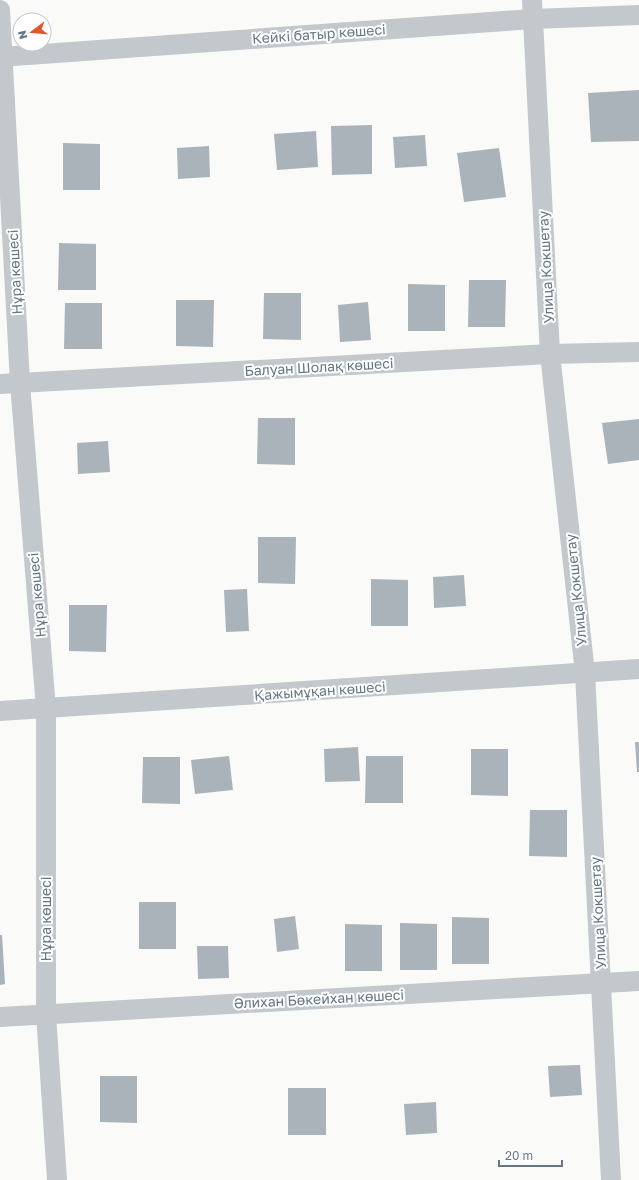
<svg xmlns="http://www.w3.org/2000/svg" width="639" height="1180" viewBox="0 0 639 1180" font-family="'Golos Text',sans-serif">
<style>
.building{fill:#aab3b9}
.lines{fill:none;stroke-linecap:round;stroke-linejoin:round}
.minor{stroke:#c3c8cc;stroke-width:20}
.labels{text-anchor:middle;stroke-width:4;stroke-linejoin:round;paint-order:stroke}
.street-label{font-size:14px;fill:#657683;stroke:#fff}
</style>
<rect width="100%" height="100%" fill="#fafaf8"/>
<!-- building -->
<g class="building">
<path d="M639,90V141L591,142L588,93Z"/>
<path d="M372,125V174L332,175L331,126Z"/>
<path d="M316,131L318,167L277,170L274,134Z"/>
<path d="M425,135L427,166L395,168L393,137Z"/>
<path d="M63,143L100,144V190H63Z"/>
<path d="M209,146L210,177L178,179L177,148Z"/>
<path d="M499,148L506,197L464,202L457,153Z"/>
<path d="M59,243L96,244V290H58Z"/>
<path d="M469,280H506L505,327H468Z"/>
<path d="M408,284L445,285V331H408Z"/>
<path d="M264,293H301V340L263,339Z"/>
<path d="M176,300H214L213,347L176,346Z"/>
<path d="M368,302L371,340L340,342L338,305Z"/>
<path d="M65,303H102V349H64Z"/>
<path d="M258,418H295V465L257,464Z"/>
<path d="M639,419V460L608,464L602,423Z"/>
<path d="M108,441L110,472L78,474L77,443Z"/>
<path d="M258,537H296L295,584L258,583Z"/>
<path d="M464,575L466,606L434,608L433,577Z"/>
<path d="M371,579L408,580V626H371Z"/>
<path d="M247,589L249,631L226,632L224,590Z"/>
<path d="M69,605H107L106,652L69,651Z"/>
<path d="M635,742H639V772H637Z"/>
<path d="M358,747L360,781L325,782L324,749Z"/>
<path d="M471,749H508V796L471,795Z"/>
<path d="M229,756L233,790L195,794L191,760Z"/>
<path d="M366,756H403V803H365Z"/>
<path d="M143,757H180V804L142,803Z"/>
<path d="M530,810H567V857L529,856Z"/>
<rect x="139" y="902" width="37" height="47"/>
<path d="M295,916L299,949L277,952L274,919Z"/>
<path d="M452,917L489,918V964H452Z"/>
<path d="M400,923L437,924V970H400Z"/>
<path d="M345,924L382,925V971H345Z"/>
<path d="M0,935H2L5,984L0,985Z"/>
<path d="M197,946H228L229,978L198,979Z"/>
<path d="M580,1065L582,1095L550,1097L548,1066Z"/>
<path d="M100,1076H137V1123L100,1122Z"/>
<rect x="288" y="1088" width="38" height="47"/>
<path d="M436,1102L437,1133L406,1135L404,1104Z"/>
</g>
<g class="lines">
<!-- minor -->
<g class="minor">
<path d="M532,0L550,354L585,673L611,1180"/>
<path d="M0,10L20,383L46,709V1014L57,1180"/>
<path d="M0,57L533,19L639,15"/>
<path d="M0,384L550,354L639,352"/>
<path d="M0,711L639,669"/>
<path d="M0,1017L639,981"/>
</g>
</g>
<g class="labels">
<!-- street labels -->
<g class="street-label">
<text transform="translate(319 34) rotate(-4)" y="5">Кейкі батыр көшесі</text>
<text transform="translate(546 267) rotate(-93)" y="5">Улица Кокшетау</text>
<text transform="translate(15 272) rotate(-93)" y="5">Нұра көшесі</text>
<text transform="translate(319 367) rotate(-3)" y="5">Балуан Шолақ көшесі</text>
<text transform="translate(576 590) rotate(-96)" y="5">Улица Кокшетау</text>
<text transform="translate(37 595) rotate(-95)" y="5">Нұра көшесі</text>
<text transform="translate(320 691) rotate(-4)" y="5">Қажымұқан көшесі</text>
<text transform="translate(598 913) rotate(-93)" y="5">Улица Кокшетау</text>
<text transform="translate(46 919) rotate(-90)" y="5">Нұра көшесі</text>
<text transform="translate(319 999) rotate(-3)" y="5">Әлихан Бөкейхан көшесі</text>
</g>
</g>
<!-- north arrow -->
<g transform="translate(32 32) rotate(254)"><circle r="19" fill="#ffffff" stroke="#c1c8cd"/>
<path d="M0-3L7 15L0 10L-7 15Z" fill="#e4572e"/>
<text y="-6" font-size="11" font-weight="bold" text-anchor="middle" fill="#657683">N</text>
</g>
<!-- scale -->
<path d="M499 1160v6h63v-6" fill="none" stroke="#657683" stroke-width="2"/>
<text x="505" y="1160" font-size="12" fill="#657683" stroke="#ffffff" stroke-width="3" paint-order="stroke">20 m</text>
</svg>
